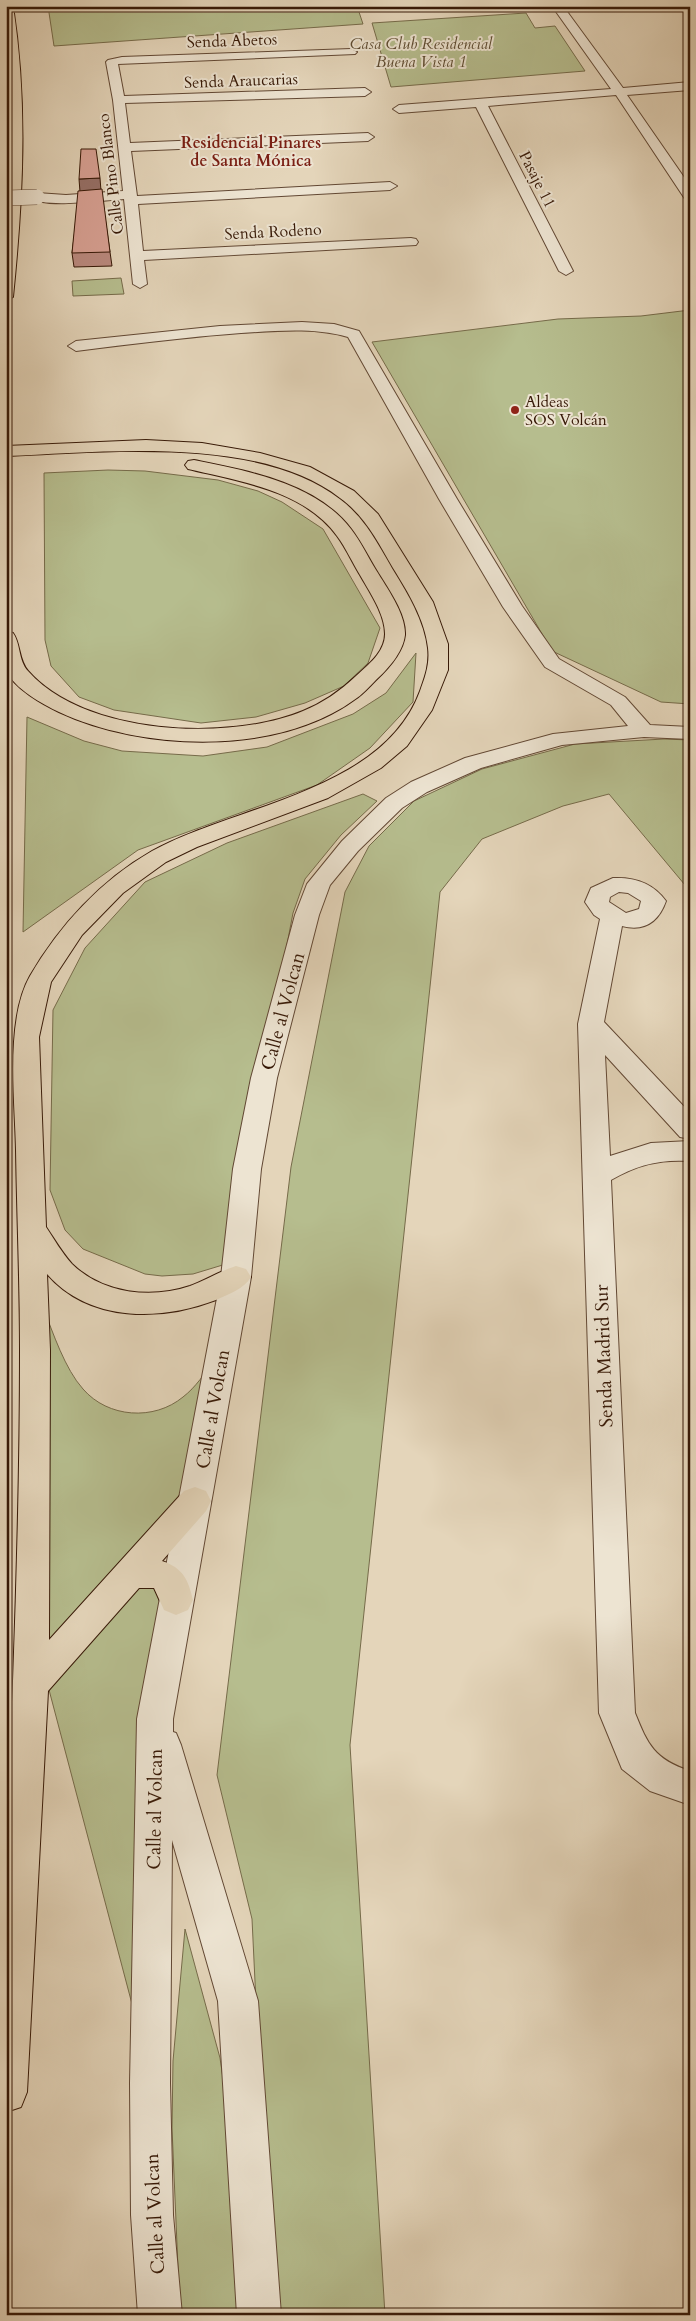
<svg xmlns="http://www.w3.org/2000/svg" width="696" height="2321" viewBox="0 0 696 2321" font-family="Cardo,serif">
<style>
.green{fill:#b6bd8e;stroke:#766b4a}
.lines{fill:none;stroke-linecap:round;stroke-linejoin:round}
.minor-casing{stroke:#624834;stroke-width:2}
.highway-casing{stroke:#371907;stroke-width:2}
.minor{fill:#ede4d2;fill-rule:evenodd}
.highway{fill:#e4d5ba;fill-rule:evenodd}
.minor-bridge-casing{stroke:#624834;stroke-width:16;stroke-linecap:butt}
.minor-bridge{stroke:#ede4d2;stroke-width:15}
.wall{fill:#ba8a7f;stroke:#371907}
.shaded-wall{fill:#977168;stroke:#371907}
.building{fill:#d8a194;stroke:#371907}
.poi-dot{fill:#8f2418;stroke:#ede4d2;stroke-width:2}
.labels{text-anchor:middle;stroke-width:4;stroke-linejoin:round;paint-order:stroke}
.far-street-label{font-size:16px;fill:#371907;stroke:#ede4d2}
.far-park-label{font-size:16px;font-style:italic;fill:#5d4a30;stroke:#ede4d2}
.far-neighbourhood-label{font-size:16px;font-weight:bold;fill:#7a1f14;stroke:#ede4d2}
.far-poi-label{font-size:16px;fill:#371907;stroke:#ede4d2;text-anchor:start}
.street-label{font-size:19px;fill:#371907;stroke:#ede4d2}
</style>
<rect width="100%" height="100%" fill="#e4d5ba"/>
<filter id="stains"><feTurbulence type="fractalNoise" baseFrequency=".004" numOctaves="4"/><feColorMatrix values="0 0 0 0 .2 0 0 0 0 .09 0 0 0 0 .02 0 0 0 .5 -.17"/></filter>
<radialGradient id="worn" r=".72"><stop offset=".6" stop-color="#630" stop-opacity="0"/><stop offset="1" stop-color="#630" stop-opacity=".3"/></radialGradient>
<!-- green -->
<g class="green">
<path d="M48,6H357L363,24L54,46Z"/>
<path d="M526,13L535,28L555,26L585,71L391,87L372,23Z"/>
<path d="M121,278L124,294L73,296L72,281Z"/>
<path d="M690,310V704L661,702L552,651L372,342L558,319L641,316Z"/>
<path d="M108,470L145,471L218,480L258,491L282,502L323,529L380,628L368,663L344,686L305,703L256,717L201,723L114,710L79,697L51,666L45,640L44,473Z"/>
<path d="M416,653L413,702L370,748L317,785L138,850L23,932L27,717L84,741L122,751L203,756L267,747L353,714L386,693Z"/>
<path d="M664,739L690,740V891L609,794L563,806L482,839L440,892L350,1745L385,2315H271L252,1919L217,1775L291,1167L345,892L369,846L414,801L482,769L575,744Z"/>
<path d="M363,794L377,801L341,835L305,879L293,913L226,1264L193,1274L162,1276L145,1274L83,1249L65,1230L50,1190L53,1010L85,948L145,882L227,843Z"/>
<path d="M43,1307C53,1333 65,1369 83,1389C108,1418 154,1421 183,1397C196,1387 205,1373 215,1359L192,1499L39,1664Z"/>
<path d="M130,1580L169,1590L141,2038L48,1686Z"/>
<path d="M185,1929L220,2058L230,2126L241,2315H180L172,2128L173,2061Z"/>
</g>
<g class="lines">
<defs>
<g id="minor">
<path d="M552,6H563L623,88L690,82V90L627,95L690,186V200L685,199L616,95L488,106L573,271L566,275L559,271L476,107L399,113L393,109L399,105L611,89Z"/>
<path d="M351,49L357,52L355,54L118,64L124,96L365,88L371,92L365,96L125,103L130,143L368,133L374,137L368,141L131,151L137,196L390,182L397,186L390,190L138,204L143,251L411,238L416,239L418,242L416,245L144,260L147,284L140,288L133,284L124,199C107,200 40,209 30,197L37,193L66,195L123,191L113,100L106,62L108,60L122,57Z"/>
<path d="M302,322L334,324L359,331L457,499L522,606L559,659L625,697L650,725L690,727V739L644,737L562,745L481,768L427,792L402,808L358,851L330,885L319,915L277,1078L261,1169L251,1277L173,1719V1732L176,1733L181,1745L258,2001L281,2315H237L218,2001L172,1840L170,2083L173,2215L182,2315H138L131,2215L130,2083L137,1719L221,1277L233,1169L251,1078L295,915L307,884L342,841L386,798L411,782L465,758L553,734L628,726L611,705L545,667L503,607L439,499L348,337C314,327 276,331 241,333C186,337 131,344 76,351L68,346L76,341L220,326Z"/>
<path d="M613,878C635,877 653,883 666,901C659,921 645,932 622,926L604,1022L690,1113V1139L680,1137L605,1055L610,1156L651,1143L690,1141V1161C659,1159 637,1165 611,1180L635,1713C648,1745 654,1759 690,1771V1805L650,1791L622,1769L599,1713L578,1024L600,919L594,915L585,902L591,888ZM619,892L628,893L641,901L639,909L626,913L609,902L610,897Z"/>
</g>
<g id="highway">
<path d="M6,6H13C28,104 23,199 13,297L6,301V226L12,115Z"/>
<path d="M146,440L202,443L260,453L310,467L354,491L378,514L433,602L448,644V670L432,710L407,746L381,768L328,798L197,847L166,862L123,893L82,935L51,982L39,1037L46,1227C54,1239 62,1253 72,1264C103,1294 151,1299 190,1286C206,1280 220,1271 236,1266L246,1269L251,1277C244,1289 229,1294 216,1300C161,1321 90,1323 47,1274L50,1350L49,1640L184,1491L195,1487L206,1491L211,1501L206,1511L162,1561C183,1568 188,1579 193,1600L188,1610L176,1615L164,1610L154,1588H139L48,1691L27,2092L21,2107L6,2112C6,2006 3,1898 6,1792C7,1755 12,1718 13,1681C17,1571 20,1460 20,1350C20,1283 17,1217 16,1150C15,1100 5,1020 30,976C59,926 101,880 152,851C235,805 383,792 420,691C425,677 430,664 428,648C425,620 408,592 393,568C378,542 365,516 340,498C259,435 104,452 6,456V446Z"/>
<path d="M194,460C248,471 316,483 351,529C361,542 368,557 376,570C387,588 406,614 405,635C403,653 387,670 375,681C368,688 362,695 354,700C277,756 142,751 59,712C44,705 13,688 7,671C3,660 6,642 6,631L13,633C21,644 18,660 28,671C84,735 228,742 303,711C323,703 340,691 356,676C368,665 385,652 385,634C385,614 369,591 360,575C352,562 346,548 337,536C304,490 238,481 188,469L185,465L188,461Z"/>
</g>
</defs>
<!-- minor casing -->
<use href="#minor" class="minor-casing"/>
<!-- highway casing -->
<use href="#highway" class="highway-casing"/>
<!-- minor -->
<use href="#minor" class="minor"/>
<!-- highway -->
<use href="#highway" class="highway"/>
<defs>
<path id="minor-bridge" d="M6,198L37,197"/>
</defs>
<!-- minor-bridge casing -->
<use href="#minor-bridge" class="minor-bridge-casing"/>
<!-- minor-bridge -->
<use href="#minor-bridge" class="minor-bridge"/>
</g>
<!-- wall -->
<path class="wall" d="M101,190L110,252L112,266L74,267L72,253L80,191Z"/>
<!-- shaded-wall -->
<path class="shaded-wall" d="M100,178L101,191L80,192L79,179Z"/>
<!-- building -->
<g class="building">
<path d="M81,149H96L100,178L79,179Z"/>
<path d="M102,189L110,252L72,253L78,191Z"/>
</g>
<!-- markers -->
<circle class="poi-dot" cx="515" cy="410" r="5"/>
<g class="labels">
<!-- far-street labels -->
<g class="far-street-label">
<text transform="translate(232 40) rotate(-2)" y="6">Senda Abetos</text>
<text transform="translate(241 80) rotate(-2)" y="6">Senda Araucarias</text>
<text transform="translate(110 174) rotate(-97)" y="6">Calle Pino Blanco</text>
<text transform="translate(538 179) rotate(63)" y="6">Pasaje 11</text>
<text transform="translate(273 231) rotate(-3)" y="6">Senda Rodeno</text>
</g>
<!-- far-park labels -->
<g class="far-park-label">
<text x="421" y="49">Casa Club Residencial<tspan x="421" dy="18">Buena Vista 1</tspan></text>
</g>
<!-- far-neighbourhood labels -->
<g class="far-neighbourhood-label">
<text x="251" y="148">Residencial Pinares<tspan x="251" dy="18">de Santa Mónica</tspan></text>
</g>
<!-- far-poi labels -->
<g class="far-poi-label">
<text x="525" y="407">Aldeas<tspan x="525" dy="18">SOS Volcán</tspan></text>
</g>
<!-- street labels -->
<g class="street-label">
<text transform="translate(282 1011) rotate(-75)" y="7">Calle al Volcan</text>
<text transform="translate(603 1356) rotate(-92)" y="7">Senda Madrid Sur</text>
<text transform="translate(212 1409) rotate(-80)" y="7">Calle al Volcan</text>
<text transform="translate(154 1809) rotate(-89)" y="7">Calle al Volcan</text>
<text transform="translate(154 2214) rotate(-93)" y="7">Calle al Volcan</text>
</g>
</g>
<!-- margin -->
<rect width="696" height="2321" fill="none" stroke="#e4d5ba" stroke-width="25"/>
<rect x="8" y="8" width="681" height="2306" fill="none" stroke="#371907" stroke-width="2.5"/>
<rect x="12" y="12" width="671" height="2296" fill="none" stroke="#371907"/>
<rect width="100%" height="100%" filter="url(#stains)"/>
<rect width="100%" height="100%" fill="url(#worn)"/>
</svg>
